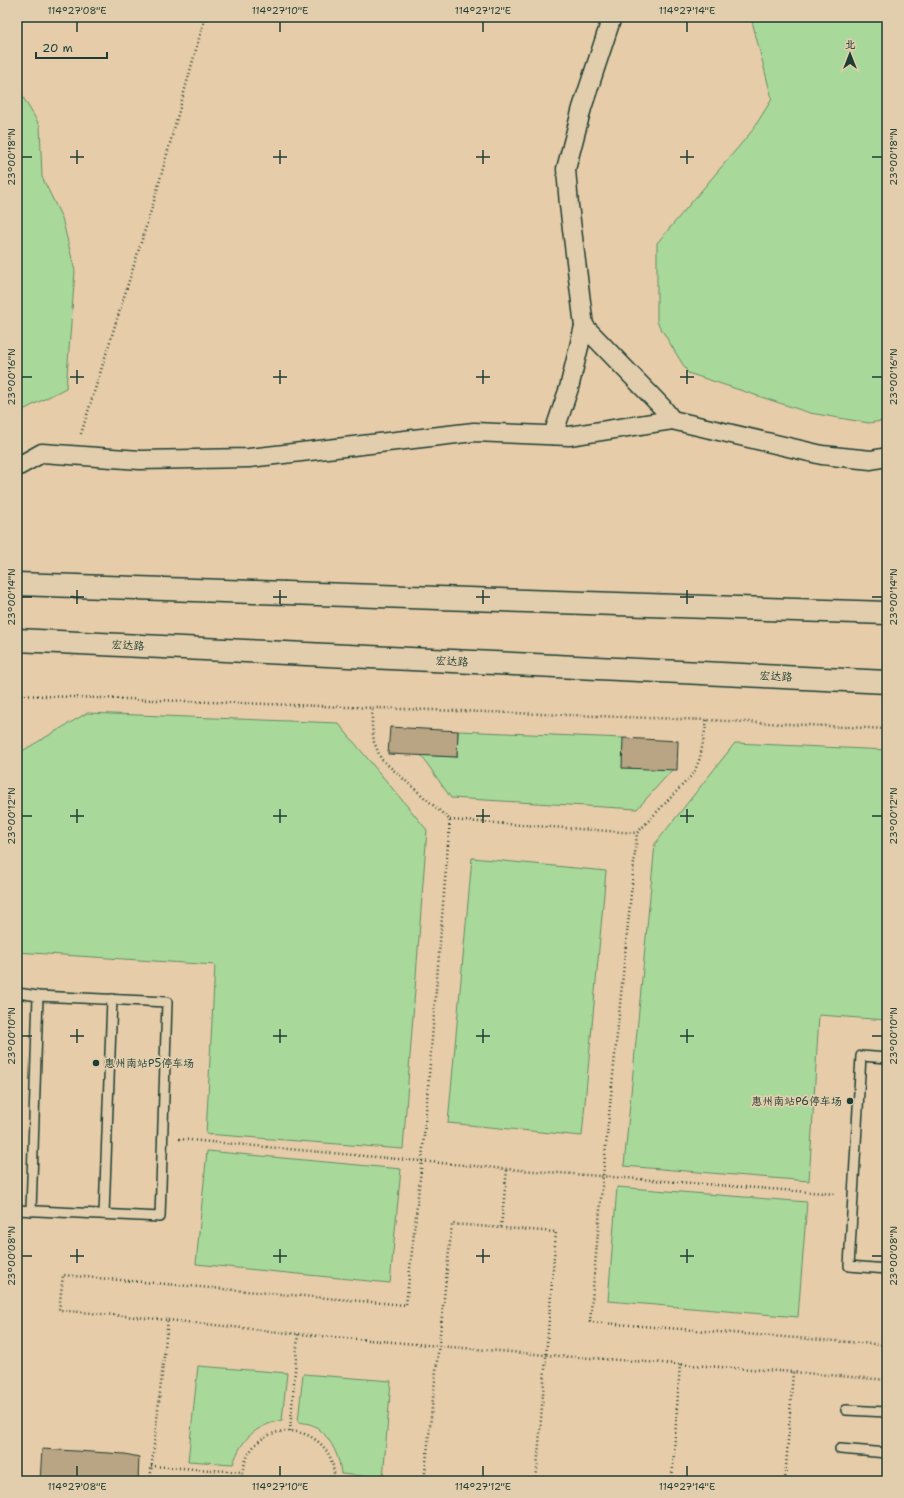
<svg xmlns="http://www.w3.org/2000/svg" width="904" height="1498" viewBox="0 0 904 1498" font-family="'Shantell Sans','LXGW WenKai TC',sans-serif">
<style>
.green{fill:#a8d99a;stroke:#648b67}
.building{fill:#b9a483;stroke:#1f3d34}
.lines{fill:none;stroke-linecap:round;stroke-linejoin:round}
.lane-casing{stroke:#1f3d34;stroke-width:12}
.street-casing{stroke:#1f3d34;stroke-width:21}
.primary-casing{stroke:#1f3d34;stroke-width:25}
.path{stroke:#1f3d34;stroke-width:2.5;stroke-dasharray:1 3;stroke-linecap:butt}
.lane{stroke:#e2ceac;stroke-width:9}
.street{stroke:#e2ceac;stroke-width:18}
.primary{stroke:#e2ceac;stroke-width:22}
.ticks{fill:none;stroke:#1f3d34;stroke-width:1.5}
.poi-dot{fill:#1f3d34;stroke:#e2ceac;stroke-width:1.5}
.labels{text-anchor:middle;stroke-width:3.5;stroke-linejoin:round;paint-order:stroke}
.street-label{font-size:11px;fill:#1f3d34;stroke:#e2ceac}
.poi-label{font-size:11px;fill:#1f3d34;stroke:#e2ceac;text-anchor:start}
.neatline{fill:none;stroke:#1f3d34;stroke-width:1.5}
.ticks-label{font-size:10px;text-anchor:middle;fill:#1f3d34}
</style>
<rect width="100%" height="100%" fill="#e6cca8"/>
<filter id="ink" filterUnits="userSpaceOnUse"><feTurbulence type="fractalNoise" baseFrequency=".025" numOctaves="2"/><feDisplacementMap in="SourceGraphic" scale="8" xChannelSelector="R" yChannelSelector="G"/><feConvolveMatrix kernelMatrix="1 2 1 2 8 2 1 2 1" color-interpolation-filters="sRGB"/></filter>
<g filter="url(#ink)">
<!-- green -->
<g class="green">
<path d="M751,17H887V420L869,423L810,413L688,373L657,322V243L752,131L772,99Z"/>
<path d="M17,87L40,126L42,177L62,218L75,271L66,388L17,413Z"/>
<path d="M87,713L338,723L427,830L403,1149L206,1134L215,965L17,952V754Z"/>
<path d="M458,731L623,738L672,770L637,809L451,798L421,755L457,757Z"/>
<path d="M735,743L887,750V1020L819,1015L809,1181L624,1166L655,844Z"/>
<path d="M472,858L606,871L582,1136L448,1123Z"/>
<path d="M207,1151L401,1169L390,1283L196,1264Z"/>
<path d="M617,1187L807,1202L798,1317L608,1301Z"/>
<path d="M198,1366L287,1373L282,1420C255,1426 242,1438 233,1464L188,1461Z"/>
<path d="M303,1374L391,1381L383,1478L341,1474C340,1458 332,1440 319,1429C314,1424 305,1423 298,1422Z"/>
</g>
<!-- building -->
<g class="building">
<path d="M390,727L458,731L457,757L388,754Z"/>
<path d="M623,738L678,741L677,770L622,768Z"/>
<path d="M42,1449L125,1454L139,1457L138,1481H40Z"/>
</g>
<g class="lines">
<defs>
<g id="lane">
<path d="M17,993L38,996L167,1002L160,1217L17,1210"/>
<path d="M887,1058L861,1056L849,1266L887,1269"/>
<path d="M31,1211L38,996"/>
<path d="M104,1214L112,999"/>
<path d="M846,1410L887,1412"/>
<path d="M840,1449L887,1453"/>
</g>
<g id="street">
<path d="M584,326L662,407L672,420"/>
<path d="M553,435L569,388L584,326L569,205L566,169L582,108L612,17"/>
<path d="M17,467L42,453L140,460L249,458L474,432L569,436L672,420L822,455L871,460L887,457"/>
</g>
<g id="primary">
<path d="M17,584L887,613"/>
<path d="M17,640L887,682"/>
</g>
</defs>
<!-- lane casing -->
<use href="#lane" class="lane-casing"/>
<!-- street casing -->
<use href="#street" class="street-casing"/>
<!-- primary casing -->
<use href="#primary" class="primary-casing"/>
<!-- path -->
<g class="path">
<path d="M81,434L154,201L205,17"/>
<path d="M17,695L707,720L887,729"/>
<path d="M707,720L700,758L694,773L637,833L603,1176L590,1322L887,1345"/>
<path d="M450,820L637,833"/>
<path d="M179,1139L507,1169L836,1194"/>
<path d="M501,1227L507,1169"/>
<path d="M168,1320L298,1334L546,1355L793,1372"/>
<path d="M290,1431L298,1334"/>
<path d="M151,1466L242,1472"/>
<path d="M334,1480L350,1481"/>
<path d="M150,1481L168,1320L59,1310L63,1275L406,1305L422,1160L450,820L381,759L374,742L372,726V708"/>
<path d="M242,1481C244,1410 338,1419 334,1481"/>
<path d="M424,1481L452,1224L556,1232L536,1481"/>
<path d="M672,1481L680,1364"/>
<path d="M785,1481L793,1372L887,1380"/>
</g>
<!-- lane -->
<use href="#lane" class="lane"/>
<!-- street -->
<use href="#street" class="street"/>
<!-- primary -->
<use href="#primary" class="primary"/>
</g>
</g>
<!-- ticks -->
<path class="ticks" d="M77,22V32M280,22V32M483,22V32M687,22V32M77,150V164M280,150V164M483,150V164M687,150V164M22,157H32M70,157H84M273,157H287M476,157H490M680,157H694M872,157H882M77,370V384M280,370V384M483,370V384M687,370V384M22,377H32M70,377H84M273,377H287M476,377H490M680,377H694M872,377H882M77,590V604M280,590V604M483,590V604M687,590V604M22,597H32M70,597H84M273,597H287M476,597H490M680,597H694M872,597H882M77,809V823M280,809V823M483,809V823M687,809V823M22,816H32M70,816H84M273,816H287M476,816H490M680,816H694M872,816H882M77,1029V1043M280,1029V1043M483,1029V1043M687,1029V1043M22,1036H32M70,1036H84M273,1036H287M476,1036H490M680,1036H694M872,1036H882M77,1249V1263M280,1249V1263M483,1249V1263M687,1249V1263M22,1256H32M70,1256H84M273,1256H287M476,1256H490M680,1256H694M872,1256H882M77,1466V1476M280,1466V1476M483,1466V1476M687,1466V1476"/>
<!-- markers -->
<g class="poi-dot">
<circle cx="96" cy="1063" r="4"/>
<circle cx="850" cy="1101" r="4"/>
</g>
<g class="labels">
<!-- street labels -->
<g class="street-label">
<text transform="translate(128 645) rotate(3)" y="4">宏达路</text>
<text transform="translate(452 661) rotate(3)" y="4">宏达路</text>
<text transform="translate(776 676) rotate(3)" y="4">宏达路</text>
</g>
<!-- poi labels -->
<g class="poi-label">
<text x="104" y="1067">惠州南站P5停车场</text>
<text x="842" y="1105" text-anchor="end">惠州南站P6停车场</text>
</g>
</g>
<!-- margin -->
<rect width="904" height="1498" fill="none" stroke="#e2ceac" stroke-width="44"/>
<!-- north arrow -->
<g transform="translate(850 54)" stroke="#e2ceac" stroke-width="3" paint-order="stroke">
<path d="M0-3L7 15L0 10L-7 15Z" fill="#1f3d34"/>
<text y="-6" font-size="11" font-weight="bold" text-anchor="middle" fill="#1f3d34">北</text>
</g>
<!-- scale -->
<path d="M36 52v6h71v-6" fill="none" stroke="#1f3d34" stroke-width="2"/>
<text x="42" y="52" font-size="12" fill="#1f3d34" stroke="#e2ceac" stroke-width="3" paint-order="stroke">20 m</text>
<rect x="22" y="22" width="860" height="1454" class="neatline"/>
<g class="ticks-label">
<text x="77" y="14">114°27'08"E</text>
<text x="280" y="14">114°27'10"E</text>
<text x="483" y="14">114°27'12"E</text>
<text x="687" y="14">114°27'14"E</text>
<text transform="translate(11 157) rotate(-90)" y="4">23°00'18"N</text>
<text transform="translate(893 157) rotate(-90)" y="4">23°00'18"N</text>
<text transform="translate(11 377) rotate(-90)" y="4">23°00'16"N</text>
<text transform="translate(893 377) rotate(-90)" y="4">23°00'16"N</text>
<text transform="translate(11 597) rotate(-90)" y="4">23°00'14"N</text>
<text transform="translate(893 597) rotate(-90)" y="4">23°00'14"N</text>
<text transform="translate(11 816) rotate(-90)" y="4">23°00'12"N</text>
<text transform="translate(893 816) rotate(-90)" y="4">23°00'12"N</text>
<text transform="translate(11 1036) rotate(-90)" y="4">23°00'10"N</text>
<text transform="translate(893 1036) rotate(-90)" y="4">23°00'10"N</text>
<text transform="translate(11 1256) rotate(-90)" y="4">23°00'08"N</text>
<text transform="translate(893 1256) rotate(-90)" y="4">23°00'08"N</text>
<text x="77" y="1490">114°27'08"E</text>
<text x="280" y="1490">114°27'10"E</text>
<text x="483" y="1490">114°27'12"E</text>
<text x="687" y="1490">114°27'14"E</text>
</g>
</svg>
